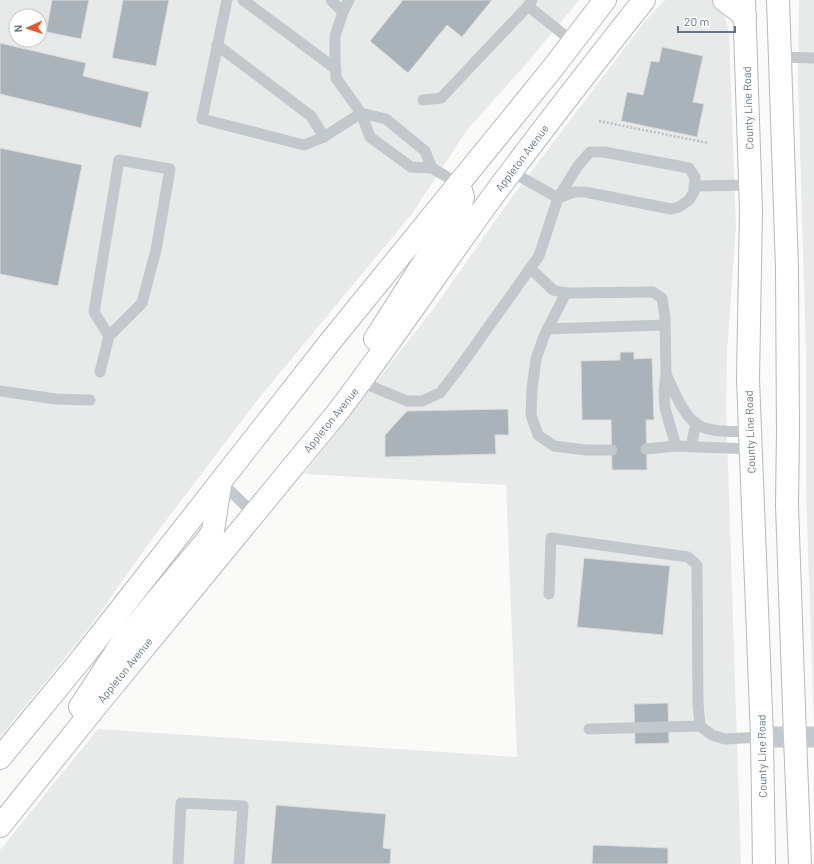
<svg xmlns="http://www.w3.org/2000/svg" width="814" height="864" viewBox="0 0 814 864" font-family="Barlow,sans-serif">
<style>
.built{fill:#e8e9e9;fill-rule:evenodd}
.building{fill:#aab3b9;stroke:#dcdcda}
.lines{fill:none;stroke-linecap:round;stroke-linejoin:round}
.secondary-casing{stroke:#b3babf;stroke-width:24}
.primary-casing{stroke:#b5babe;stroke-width:24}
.path{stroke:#bbbfc2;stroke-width:2.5;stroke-dasharray:2 2;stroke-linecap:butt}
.service{stroke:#c3c8cc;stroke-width:11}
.minor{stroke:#c3c8cc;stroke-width:21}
.secondary{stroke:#fff;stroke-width:22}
.primary{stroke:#fff;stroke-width:22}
.labels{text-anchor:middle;stroke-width:4;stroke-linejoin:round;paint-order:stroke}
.street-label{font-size:11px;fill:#657683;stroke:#fff}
</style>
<rect width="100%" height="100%" fill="#fafaf8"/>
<!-- built -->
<g class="built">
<path d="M0,0H579L526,64L467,130L411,215L259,398L152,539L86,632L0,737ZM16,16H40V40H16Z"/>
<path d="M667,0H712L721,8L726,20L729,32L736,227L727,352L726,405L741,864H0V850L98,729L517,757L506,485L304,474L434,308L512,197L645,21L664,1Z"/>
<path d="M799,0H814V727L806,488V350L798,83Z"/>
</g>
<!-- building -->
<g class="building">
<path d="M52,0H89L81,39L46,32Z"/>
<path d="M123,0H169L156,66L112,58Z"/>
<path d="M403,0H492L462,37L447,25L408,73L370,41Z"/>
<path d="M0,43L86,63L83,76L149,92L141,128L0,94Z"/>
<path d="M662,47L703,56L693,102L704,104L697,137L621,121L627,92L643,95L651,61L659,62Z"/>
<path d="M0,148L82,165L58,286L0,274Z"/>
<path d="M620,352H634V359L652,358L654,420H646L647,470H612L611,420H582L581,361L620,360Z"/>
<path d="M508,409L509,435H495L496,454L385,457V435L407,411Z"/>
<path d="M584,558L670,566L663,635L577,627Z"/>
<path d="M668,703L669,743L635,744L634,704Z"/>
<path d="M276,805L386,814L383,848L391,849L390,864H271Z"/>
<path d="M593,845L668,848V864H592Z"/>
</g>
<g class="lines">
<defs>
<g id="secondary">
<path d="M744,0L751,210L748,379L762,737L764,864"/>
<path d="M778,0L787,268L788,432L787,505L795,737L800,864"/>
</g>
<g id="primary">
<path d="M724,0L745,16"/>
<path d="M375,339L426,259L452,223L460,208L463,197L459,184"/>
<path d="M80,707L125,638L207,540L213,531L220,485"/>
<path d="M0,758L83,657L330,342L552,69L605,0"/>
<path d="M0,826L101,700L337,413C389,345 437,273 487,204C538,135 591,67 644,0"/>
</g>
</defs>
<!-- secondary casing -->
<use href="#secondary" class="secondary-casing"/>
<!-- primary casing -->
<use href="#primary" class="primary-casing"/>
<!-- path -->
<path class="path" d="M599,121L708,143"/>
<!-- service -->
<g class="service">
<path d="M227,0L202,119L304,145L324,137L361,113L386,119L425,151L432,168L411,167L370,137L361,113L336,78L335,57V36L343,12L349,0"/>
<path d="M243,0L336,69"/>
<path d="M331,0L343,12"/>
<path d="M532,0L528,6L573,42"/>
<path d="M217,45L311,116L324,137"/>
<path d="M780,57L814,58"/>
<path d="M423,100L441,98L528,6"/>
<path d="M432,168L459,184"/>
<path d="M694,186L751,185"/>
<path d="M530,268L553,290L566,293L653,292L662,298L665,317L666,374L664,391L665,408L676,446"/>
<path d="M566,293L544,336L536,359L532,389L531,415L538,435L554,446L586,450H612"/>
<path d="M547,329L665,325"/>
<path d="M100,372L109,336L142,303L156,250L170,169L119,160L94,312L109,336"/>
<path d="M666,374C673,389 685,420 700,426C715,433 734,431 750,432"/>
<path d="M361,382L407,401H422L440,393L457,371L539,256L558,198L577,167L590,152H604L689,168L695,177L694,192L689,200L679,207L671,209L585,192H574L558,198L512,172"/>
<path d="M0,391L56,399L90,400"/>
<path d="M691,447L696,423"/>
<path d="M646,449L676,446L750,449"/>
<path d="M221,482L254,514"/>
<path d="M549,594L551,538L688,557L697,565L698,703L700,726"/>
<path d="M589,729L700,726L712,735L725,739L762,737"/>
<path d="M178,864L181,803L243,806L239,864"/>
</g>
<!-- minor -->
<path class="minor" d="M762,737H814"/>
<!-- secondary -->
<use href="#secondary" class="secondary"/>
<!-- primary -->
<use href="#primary" class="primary"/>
</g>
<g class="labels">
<!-- street labels -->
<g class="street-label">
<text transform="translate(748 108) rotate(-92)" y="4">County Line Road</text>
<text transform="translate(522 158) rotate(-53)" y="4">Appleton Avenue</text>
<text transform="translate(331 420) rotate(-51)" y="4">Appleton Avenue</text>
<text transform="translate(750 432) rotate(-92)" y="4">County Line Road</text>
<text transform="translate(125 670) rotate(-51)" y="4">Appleton Avenue</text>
<text transform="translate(762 756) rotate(-91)" y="4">County Line Road</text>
</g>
</g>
<!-- north arrow -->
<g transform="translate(28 28) rotate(267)"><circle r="19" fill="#ffffff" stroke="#c1c8cd"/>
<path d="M0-3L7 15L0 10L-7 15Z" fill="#e4572e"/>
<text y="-6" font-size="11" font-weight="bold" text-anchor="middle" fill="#657683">N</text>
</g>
<!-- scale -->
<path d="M678 26v6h57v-6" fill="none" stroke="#657683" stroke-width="2"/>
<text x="684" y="26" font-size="12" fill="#657683" stroke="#ffffff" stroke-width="3" paint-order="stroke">20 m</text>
</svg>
